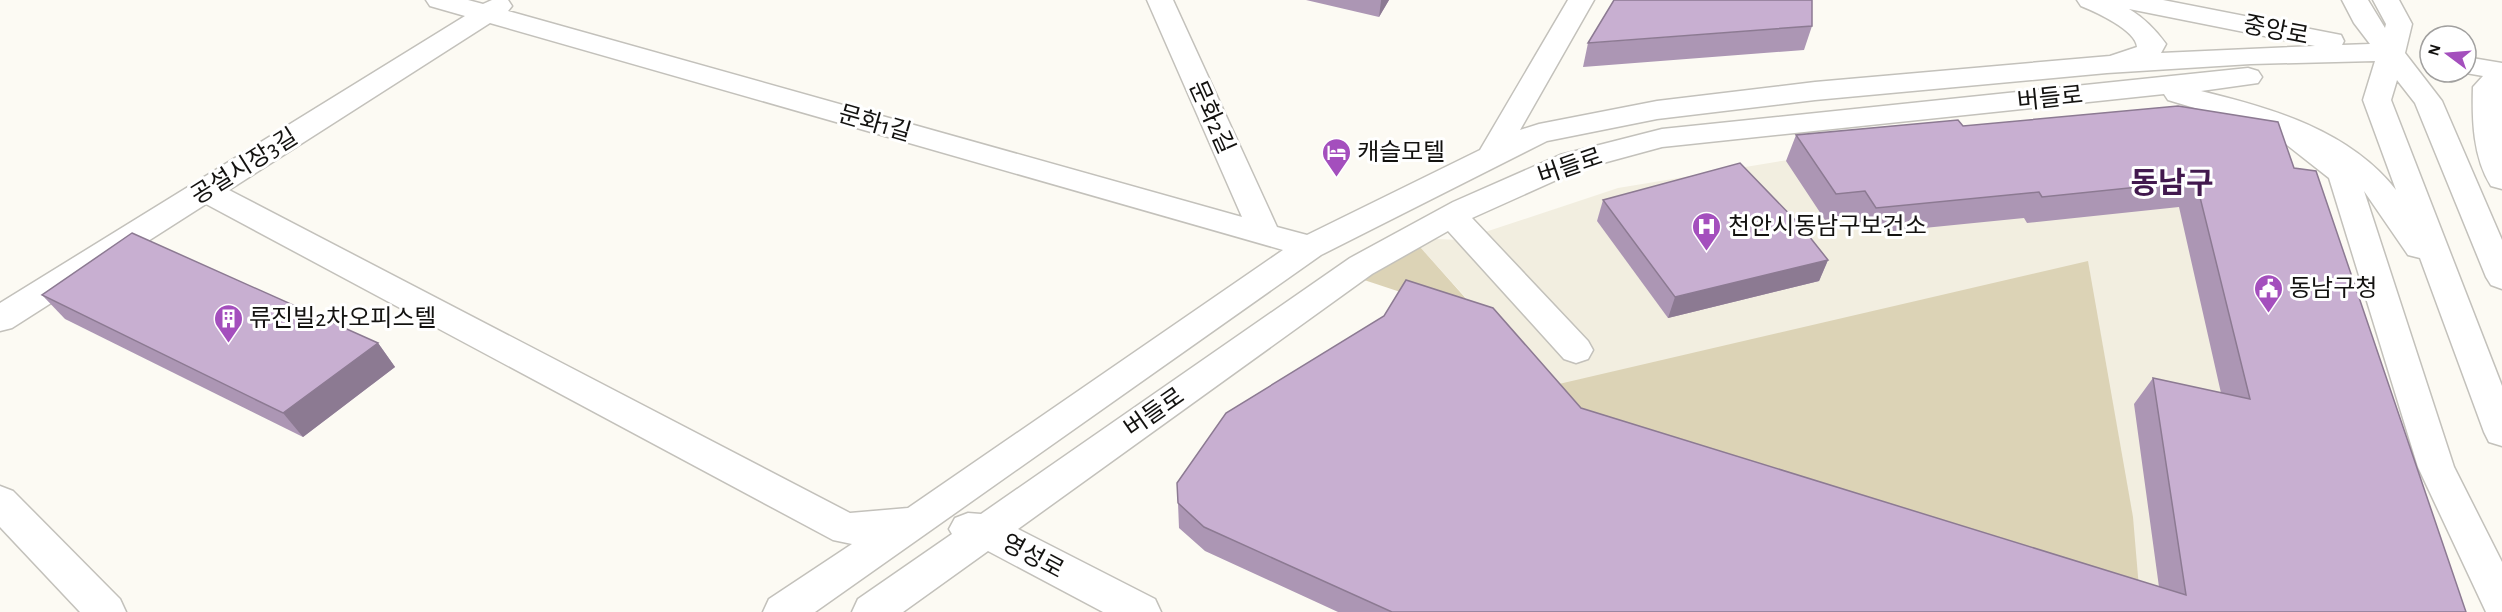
<svg xmlns="http://www.w3.org/2000/svg" width="2502" height="612" viewBox="0 0 2502 612" font-family="'Alegreya Sans','Noto Sans KR',sans-serif">
<style>
.built{fill:#f2eee0}
.green{fill:#dcd3b6}
.lines{fill:none;stroke-linecap:round;stroke-linejoin:round}
.minor-casing{stroke:#c3c1bb;stroke-width:3}
.minor{fill:#fff;fill-rule:evenodd}
.wall{fill:#ac96b4}
.shaded-wall{fill:#8c7a92}
.building{fill:#c8afd1;stroke:#8c7a92;stroke-width:1.5}
.labels{text-anchor:middle;stroke-width:6;stroke-linejoin:round;paint-order:stroke}
.street-label{font-size:24px;fill:#131210;stroke:#fff}
.poi-label{font-size:24px;fill:#131210;stroke:#fff;text-anchor:start}
.district-label{font-size:30px;font-weight:bold;fill:#42194e;stroke:#fff}
</style>
<rect width="100%" height="100%" fill="#fcfaf3"/>
<!-- built -->
<path class="built" d="M2145,117L2459,612H2137L1584,429L1412,238L1461,240L1618,188L1781,161Z"/>
<!-- green -->
<g class="green">
<path d="M1412,238L1485,320L1349,275Z"/>
<path d="M2088,261L2133,517L2141,612L1584,429L1546,387Z"/>
</g>
<g class="lines">
<defs>
<g id="minor">
<path d="M426,0H468L483,4L492,0H508L512,6L508,11L1242,217L1147,0H1173L1277,227L1307,235L1480,150L1568,0H1594L1520,130L1539,124L1657,101L1815,82L2110,56L2137,47C2136,30 2096,12 2081,6L2077,0H2163L2341,35L2344,41L2342,45L2370,44L2354,23L2342,0H2368L2385,28L2386,24L2373,0H2399L2412,24L2405,53L2442,101L2502,240V289L2491,285L2486,277L2415,103L2397,80L2391,100L2502,386V446L2489,442L2484,432L2420,258L2408,255L2364,191L2454,467L2502,562V612H2486L2418,467L2329,178L2268,130L2168,100L2164,94L1662,147L1581,169L1472,218L1588,341L1593,350L1588,359L1576,363L1564,359L1448,231L1372,274L1018,529L1155,599L1161,612H1103L988,551L903,612H852L858,599L952,534L949,529L955,518L968,513L981,514L1350,258L1453,202L1560,155L1662,129L2248,68L2258,71L2262,77L2258,83L2201,91C2271,108 2349,130 2396,190L2363,100L2375,61L2251,64L2107,73L1815,100L1657,119L1547,141L1321,255L815,612H763L769,599L852,544L833,540L206,204L12,328L0,331V303L465,16L430,6ZM2129,9L2315,46L2161,53L2166,44C2156,30 2144,18 2129,9ZM490,23L1283,250L908,508L850,513L229,190Z"/>
<path d="M2466,57L2502,63V189L2491,186C2473,157 2472,120 2473,87L2483,76L2460,72H2466Z"/>
<path d="M0,486L13,491L120,599L126,612H80L0,527Z"/>
</g>
</defs>
<!-- minor casing -->
<use href="#minor" class="minor-casing"/>
<!-- minor -->
<use href="#minor" class="minor"/>
</g>
<!-- wall -->
<g class="wall">
<path d="M1306,0H1389L1379,17Z"/>
<path d="M1812,26L1804,50L1583,67L1588,43Z"/>
<path d="M1963,126L2294,168L2466,612H1338L1205,551L1179,528L1178,503L1581,408L2159,587L2134,404L2153,378L2221,393L2179,207L2027,223L2024,218L1864,234L1853,217L1825,220L1786,161L1796,135Z"/>
<path d="M1603,200L1828,260L1819,281L1668,318L1597,221Z"/>
<path d="M42,295L378,343L395,367L303,437L65,319Z"/>
</g>
<!-- shaded-wall -->
<g class="shaded-wall">
<path d="M1381,0H1389L1379,17L1381,1Z"/>
<path d="M1828,260L1819,281L1668,318L1675,297Z"/>
<path d="M378,343L395,367L303,437L283,413Z"/>
</g>
<!-- building -->
<g class="building">
<path d="M1614,0H1812V26L1588,43Z"/>
<path d="M2178,106L2278,122L2294,168L2316,171L2466,612H1392L1204,527L1178,503L1177,483L1226,413L1384,316L1406,280L1493,308L1581,408L2186,595L2153,378L2250,399L2196,181L2042,197L2039,192L1876,208L1865,191L1836,194L1796,135L1958,120L1963,126Z"/>
<path d="M1740,163L1801,226L1828,260L1675,297L1603,200Z"/>
<path d="M132,233L378,343L283,413L42,295Z"/>
</g>
<!-- icons -->
<defs>
<symbol id="hotel-pin" viewBox="-11 -11 22 30"><path d="M0 17L-7.5 6A9.5 9.5 0 1 1 7.5 6Z" fill="#a44fbd" stroke="#fff"/><path d="M-6-4.5h1.5V1H6V5H4.5V3h-9V5H-6ZM-4 0a1.8 1.8 0 1 1 3.6 0ZM.5 0V-2.5h3Q6-2.5 6 0Z" fill="#fff"/></symbol>
<symbol id="hospital-pin" viewBox="-11 -11 22 30"><path d="M0 17L-7.5 6A9.5 9.5 0 1 1 7.5 6Z" fill="#a44fbd" stroke="#fff"/><path d="M-5-5h3v3.5h4V-5h3V5h-3V1.5h-4V5h-3Z" fill="#fff"/></symbol>
<symbol id="civic-pin" viewBox="-11 -11 22 30"><path d="M0 17L-7.5 6A9.5 9.5 0 1 1 7.5 6Z" fill="#a44fbd" stroke="#fff"/><path d="M-.6-6.5H3V-4.5H.6V-3L4-1V1h2V6H-6V1h2V-1L-.6-3ZM-1.2 2.5V6h2.4V2.5Z" fill="#fff"/></symbol>
<symbol id="building-pin" viewBox="-11 -11 22 30"><path d="M0 17L-7.5 6A9.5 9.5 0 1 1 7.5 6Z" fill="#a44fbd" stroke="#fff"/><path d="M-4-6H4V6H1V3H-1V6H-4ZM-2.5-4.3h1.7v1.8h-1.7ZM.8-4.3h1.7v1.8H.8ZM-2.5-1h1.7V.8h-1.7ZM.8-1h1.7V.8H.8Z" fill="#fff"/></symbol>
</defs>
<g fill-rule="evenodd">
<use href="#hotel-pin" x="1320" y="136" width="33" height="45"/>
<use href="#hospital-pin" x="1690" y="210" width="33" height="45"/>
<use href="#civic-pin" x="2252" y="272" width="33" height="45"/>
<use href="#building-pin" x="212" y="302" width="33" height="45"/>
</g>
<g class="labels">
<!-- street labels -->
<g class="street-label">
<text transform="translate(2276 30) rotate(11)" y="8">중앙로</text>
<text transform="translate(2050 98) rotate(-6)" y="8">버들로</text>
<text transform="translate(1212 117) rotate(66)" y="8">문화2길</text>
<text transform="translate(875 123) rotate(16)" y="8">문화1길</text>
<text transform="translate(244 166) rotate(-32)" y="8">공설시장3길</text>
<text transform="translate(1570 166) rotate(-19)" y="8">버들로</text>
<text transform="translate(1154 412) rotate(-35)" y="8">버들로</text>
<text transform="translate(1033 556) rotate(28)" y="8">영성로</text>
</g>
<!-- poi labels -->
<g class="poi-label">
<text x="1357" y="160">캐슬모텔</text>
<text x="1728" y="234">천안시동남구보건소</text>
<text x="2289" y="296">동남구청</text>
<text x="249" y="326">류진빌2차오피스텔</text>
</g>
<!-- district labels -->
<g class="district-label">
<text x="2172" y="193">동남구</text>
</g>
</g>
<!-- north arrow -->
<g transform="translate(2448 54) rotate(286)"><circle r="28" fill="#ffffff" stroke="#a1a09f" stroke-width="1.5"/>
<path d="M0-4.5L10 22L0 15L-10 22Z" fill="#a44fbd"/>
<text y="-9" font-size="16" font-weight="bold" text-anchor="middle" fill="#131210">N</text>
</g>
</svg>
